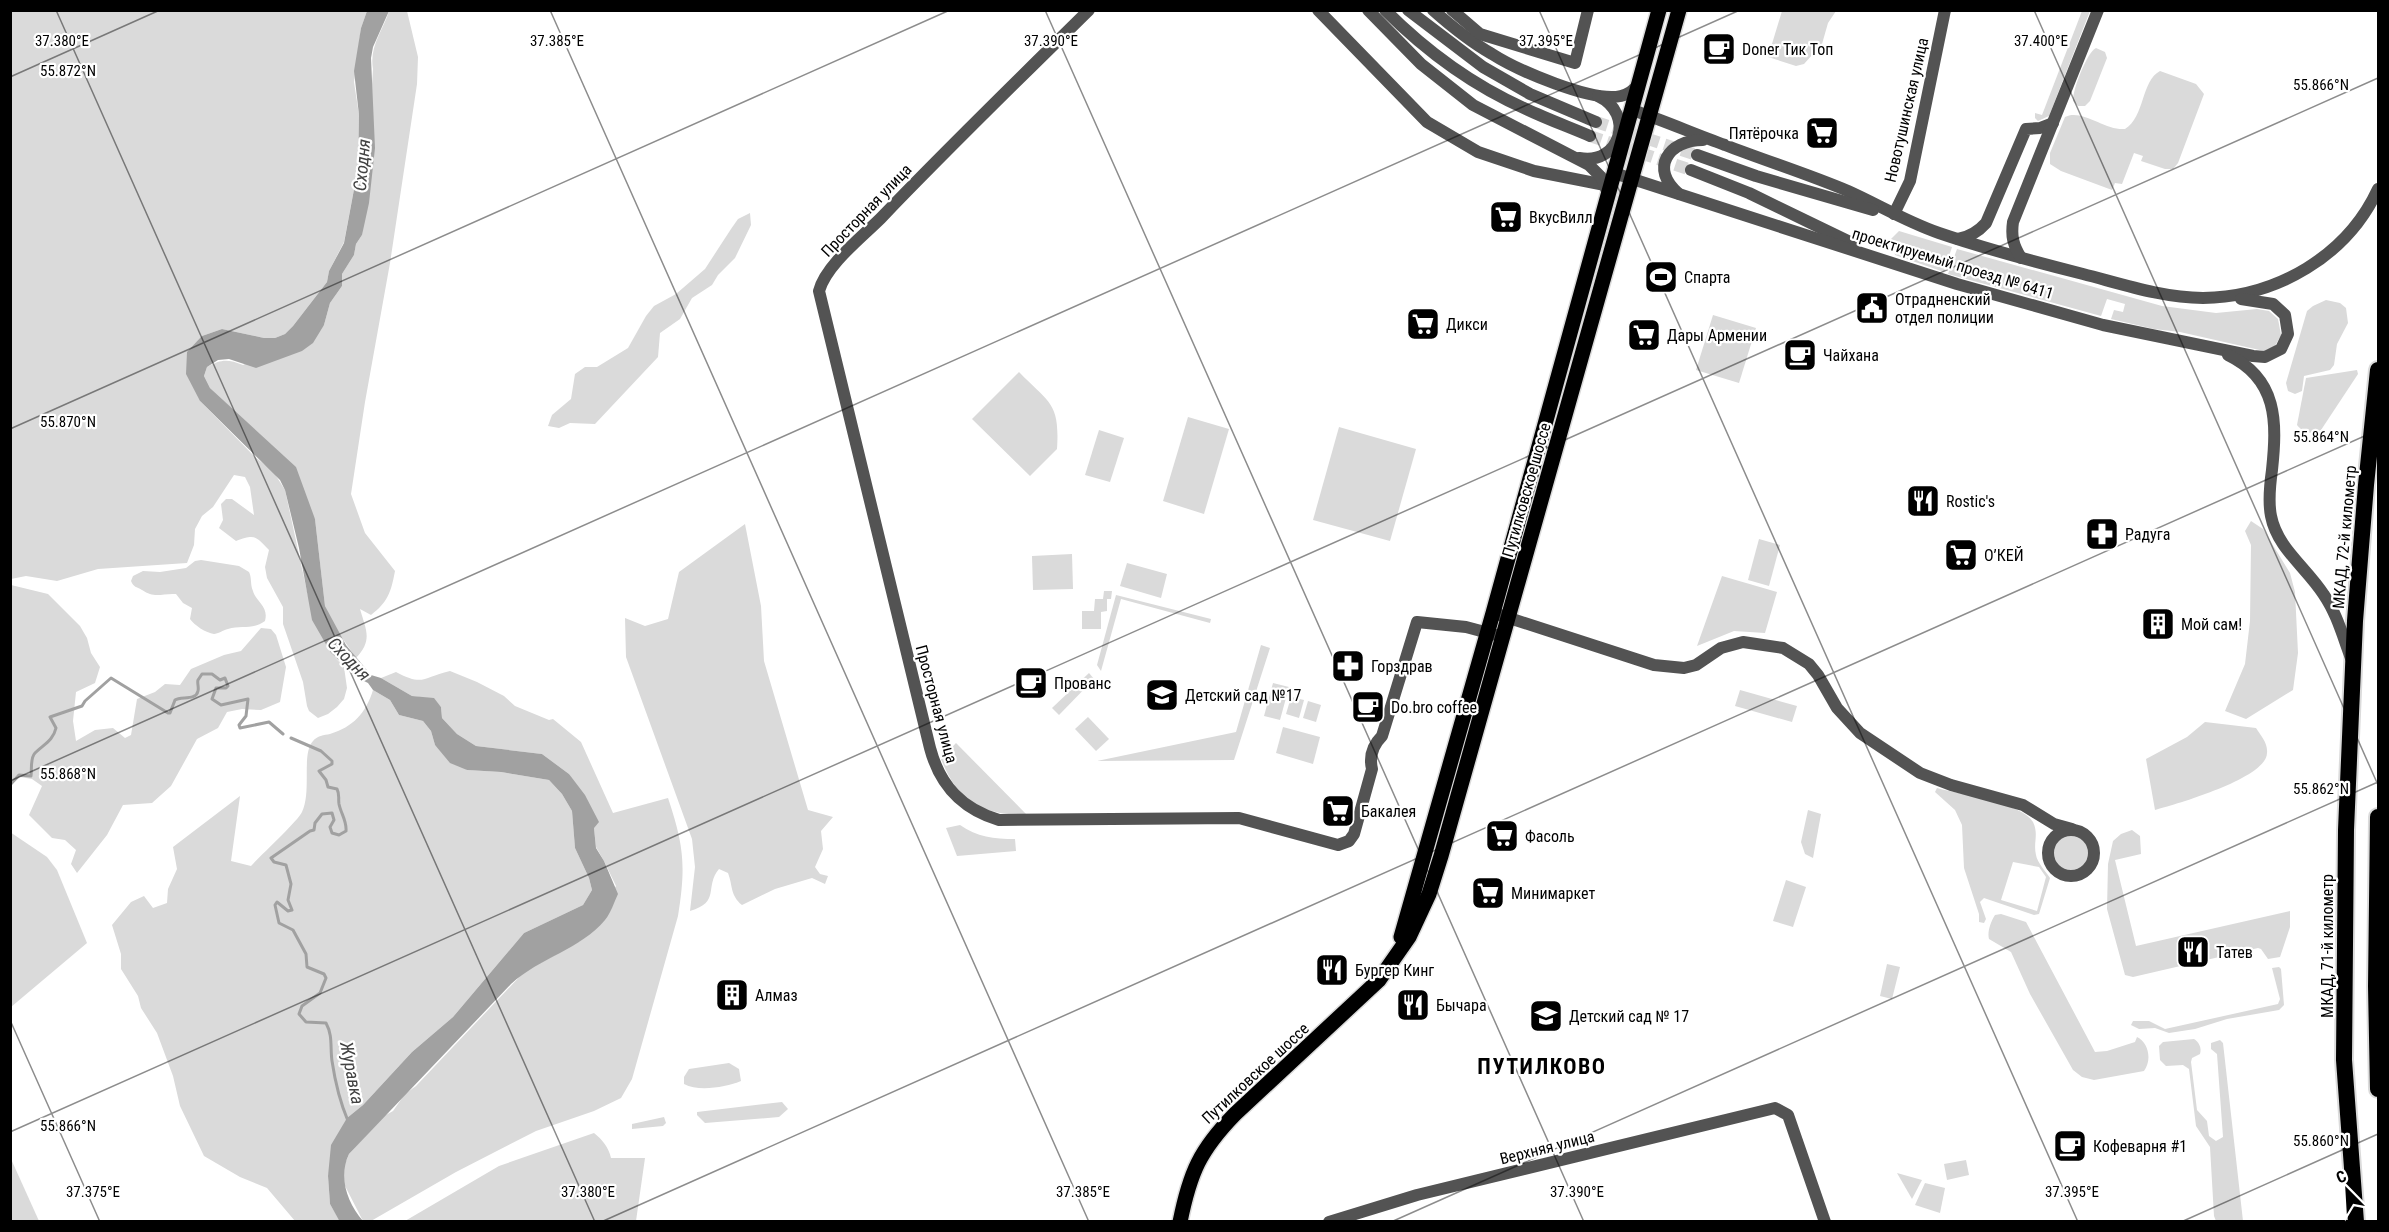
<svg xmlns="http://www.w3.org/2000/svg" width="2389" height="1232" viewBox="0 0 2389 1232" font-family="'Roboto Condensed',sans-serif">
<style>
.green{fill:#dadada;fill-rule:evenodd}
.water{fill:#a1a1a1}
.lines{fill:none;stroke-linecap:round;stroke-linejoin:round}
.stream{stroke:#a1a1a1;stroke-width:3}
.minor-tunnel{stroke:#d9d9d9;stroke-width:12;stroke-dasharray:12 6;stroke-linecap:butt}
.major-casing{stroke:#dbdbdb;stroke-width:18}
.highway-casing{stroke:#dbdbdb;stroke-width:20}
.minor{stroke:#535353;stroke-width:12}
.major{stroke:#000;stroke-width:15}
.highway{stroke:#000;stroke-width:16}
.ticks{fill:none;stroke:#000;stroke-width:1.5;stroke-opacity:0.45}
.labels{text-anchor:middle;stroke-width:4.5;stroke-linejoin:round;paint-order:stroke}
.poi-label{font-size:16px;fill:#000;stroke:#fff;text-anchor:start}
.street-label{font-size:16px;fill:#000;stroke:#fff}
.water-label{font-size:18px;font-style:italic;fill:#424242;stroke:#fff}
.district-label{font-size:22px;font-weight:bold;letter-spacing:1.5px;fill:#000;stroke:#fff}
.ticks-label{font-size:15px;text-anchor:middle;fill:#000;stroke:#fff;stroke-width:4.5;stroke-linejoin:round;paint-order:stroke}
</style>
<rect width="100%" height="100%" fill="#fff"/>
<!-- green -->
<g class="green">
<path d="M10,11H367L361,28L354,82L359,115L358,168L344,242L329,271L327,282L293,326L285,334L275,338H264L222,329L202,336L200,401L255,457L273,471L285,490L308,596L331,653L344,667L347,688L344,699L337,707L328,714L318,718L309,711L307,706L303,682L283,624V607L267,578L265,567L269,550C256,536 255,534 236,541L219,528L223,520L221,504L226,499H232L254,515L250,487L245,477L234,475L213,507L202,516L195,529L194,545L187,563L98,569L57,581L26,576L11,579Z"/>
<path d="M389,11H407L418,57L417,84L390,263L365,402L351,494L365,533L395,571C391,592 388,602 371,615L360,609C366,630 373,640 356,658L334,626L325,606L315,519L259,434L210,388L204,376L207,367C221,359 228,359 243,365L324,325L330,303L342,286V274L354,255L356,244L362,235L373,69C369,46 383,31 389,11Z"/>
<path d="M1782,11H1836L1828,23L1822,44L1804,64L1796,66L1768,57Z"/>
<path d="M2082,11H2090L2049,116L2038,121L2035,118V113L2042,115Z"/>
<path d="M2096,48L2105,52L2107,58L2090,101L2085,106H2078L2073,101C2072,91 2087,52 2096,48Z"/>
<path d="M2160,71L2196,84L2204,94L2178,163L2173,169H2165L2141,161L2143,156L2134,153L2122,184L2115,183L2112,190L2061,171L2050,164V153L2065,117C2081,108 2106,131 2125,129C2145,117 2141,81 2160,71Z"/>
<path d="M750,213L751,225L735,258L718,275L712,285L692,298L680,319L660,333L658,357L595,424L570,423L559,428L548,426L552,415L571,399L575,374L585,367H597L628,348L646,316L654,306L676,294L705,269L731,229L738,219Z"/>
<path d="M1899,231L1952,247L1944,272L1895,255L1891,239Z"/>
<path d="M1957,249L2162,306L2216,313L2257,309L2269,311L2278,319L2281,335L2275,346L2264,351L2180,332L2154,329L2111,319L2114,310L2123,312L2125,304L2107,299L2101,316L1948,274Z"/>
<path d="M2326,300L2340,303L2346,308L2348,323L2337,344L2334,365L2330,370L2304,376L2302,391L2295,394L2288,391L2286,383L2307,311L2313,306Z"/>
<path d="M1713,315L1756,328L1739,383L1696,370Z"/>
<path d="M2357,370L2358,374L2321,430C2312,435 2303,433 2297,425L2306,378Z"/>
<path d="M1019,372C1049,403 1060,402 1057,449L1030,476L972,419Z"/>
<path d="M1188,417L1229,429L1204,514L1163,501Z"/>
<path d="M1339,427L1416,449L1390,541L1313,520Z"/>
<path d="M1099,430L1124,438L1110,482L1085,475Z"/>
<path d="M2251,521L2263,529L2290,573L2295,592L2298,653L2293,690L2246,719L2225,711L2245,664L2250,621L2251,545L2245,531Z"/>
<path d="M745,524L761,606L764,661L808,810L833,817L821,831L823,849L815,867L820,874L828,876L825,884L812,878L775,889L742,905C730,895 733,886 728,873L719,869C704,887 721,902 690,911L695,867L692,839L626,657L625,618L645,626L668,619L679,572Z"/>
<path d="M1759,539L1780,545L1769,586L1748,580Z"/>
<path d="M1072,554L1073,589L1033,590L1032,556Z"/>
<path d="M201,560L239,566L249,572C252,578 250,584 253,591C256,602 269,606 265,621C253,630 241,625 228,629C223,630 218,634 214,634C206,633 194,625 190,619L192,608L183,603L176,594C162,593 155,599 142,590C136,586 134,588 131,581L133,576L143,571L160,572L186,568L195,561Z"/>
<path d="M1127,563L1167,574L1161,598L1120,586Z"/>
<path d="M1722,576L1777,592L1765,633L1734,631L1697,646Z"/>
<path d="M11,585L48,594L80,626L87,638L91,653L100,667L95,683L76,692L73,721L76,741L95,730L113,728L125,738L131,735L137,699L155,692L165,684L180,685L191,669L224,655L241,651L261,628L271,629L276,635L286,667L280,702L261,710L242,709L227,712L218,728L197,739L171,786L152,803L123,805L107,835L77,873L71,864L76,850L65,840L52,838L29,815L42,786L32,779L20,777L11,785Z"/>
<path d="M1104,591H1112L1111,599H1107V611L1101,612V629H1082V611H1094L1095,599H1103Z"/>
<path d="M1116,595L1211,619L1210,623L1121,599L1101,671L1097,665Z"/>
<path d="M1261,645L1270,648L1234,760L1097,761L1236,732Z"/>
<path d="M450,671L477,682L504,696L515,706L549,720L553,719L581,742L613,813L668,798C684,846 686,866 678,916L632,1079L621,1098L594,1111L536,1131L456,1172L371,1221H363L344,1184L343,1173L345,1164L349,1154L384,1116L393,1111L405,1094L416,1086L524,972L580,941L616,886L604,861L596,847L594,828L569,774L542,754L476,746L457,734L442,718L441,707L434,699L412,696L381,678L396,672C424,687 423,677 450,671Z"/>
<path d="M1089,673L1094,679L1059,715L1052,708Z"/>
<path d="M1273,683L1289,687L1280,720L1264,716Z"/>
<path d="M373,690L390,700L399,715L423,721L431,731L435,745L467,770L501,772L549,780L562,794L572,811L575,848L589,878L592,890L583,905L524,933L453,1017L412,1052L363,1105L347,1118L328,1176L330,1204L340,1221H295L267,1188L240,1177L204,1156L180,1106L173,1076L157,1033L141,1008L138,996L121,969V954L112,925L131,902L144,896L153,908L167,903L168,889L177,869L173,847L240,796L231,861L251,866C260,856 298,821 302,812C312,791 301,754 313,741C317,736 324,735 330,734C353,727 366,713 373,690Z"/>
<path d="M1740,690L1797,706L1792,722L1735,706Z"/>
<path d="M1291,697L1304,700L1299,718L1286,714Z"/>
<path d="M1308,701L1321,705L1316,722L1303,718Z"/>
<path d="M1088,717L1109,739L1096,751L1075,729Z"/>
<path d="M2205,722L2256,728C2261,736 2268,743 2267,753C2267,778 2177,804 2155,810L2146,759L2187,737Z"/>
<path d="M1283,727L1320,737L1313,764L1276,753Z"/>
<path d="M956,743L1027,815C981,814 959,804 941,759Z"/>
<path d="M1937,788C1959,794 2022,803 2033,822C2039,834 2033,843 2036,855C2037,862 2046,872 2050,878L2039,914L2034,915L1984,898L1980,902L1986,919L1984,923L1979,922V914L1964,868L1962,825L1955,810L1935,792ZM2013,862L2039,867L2046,877L2037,911L2001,900Z"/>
<path d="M1808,810L1821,814L1813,858L1805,854L1801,842Z"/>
<path d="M960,825C977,837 994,839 1015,839L1016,851L957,856L946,828Z"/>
<path d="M2132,830L2140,836L2141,854L2115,860L2136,946L2290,911V927L2280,957L2268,959L2261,949L2258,948L2133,977L2125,975L2107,909L2108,864L2113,841L2121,834Z"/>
<path d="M10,832L47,857L57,870L87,943L11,1007Z"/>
<circle cx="2071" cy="853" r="18"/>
<path d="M1786,880L1806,887L1793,927L1773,921Z"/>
<path d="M2001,914L2026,922L2095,1052L2107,1051L2135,1042L2137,1037C2149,1043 2152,1060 2144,1071L2094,1080L2082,1077L2073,1070L2030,994L2011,952L1989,939C1987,932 1991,921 1995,915Z"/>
<path d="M1887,964L1900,967L1892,999L1880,996Z"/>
<path d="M2279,967L2281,969L2284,1005L2279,1010L2227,1019L2195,1029L2169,1033L2155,1028L2139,1029L2131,1025L2133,1021H2149L2165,1029L2278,1004L2280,999L2272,968Z"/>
<path d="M2194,1039C2199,1042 2202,1048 2200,1054L2192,1058L2191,1062L2197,1110L2207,1121L2209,1136L2216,1141L2223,1137L2217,1054L2211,1049V1043L2220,1040L2223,1043L2243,1221H2216L2214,1216L2210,1147L2196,1126L2189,1069L2183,1065L2166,1066L2160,1060L2159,1046L2163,1042Z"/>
<path d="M729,1063L739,1069L741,1081C726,1087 699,1092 684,1084V1077L689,1069Z"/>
<path d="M782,1102L788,1109L779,1117L705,1123L697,1115V1112Z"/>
<path d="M664,1117L666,1123L663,1126L632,1129V1124Z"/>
<path d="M594,1133C602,1139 609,1148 611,1158H645L636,1221H405L499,1166Z"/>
<path d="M10,1159H11L39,1221H11Z"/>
<path d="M1966,1160L1969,1175L1947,1180L1944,1164Z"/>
<path d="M1897,1173L1922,1180L1912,1199Z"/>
<path d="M1925,1183L1945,1188L1940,1213L1915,1205Z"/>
</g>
<!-- water -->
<path class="water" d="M367,11H389L373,47L371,58L375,148L369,203L362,235L356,244L354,255L342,274V286L330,303L324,325L313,343L302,351L256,368L229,359L218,360L207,367L204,376L210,388L296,467L315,519L325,606L346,645L371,675L381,678L412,696L434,698L441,707L442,718L457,734L476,746L542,754L569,774L585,795L599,822L594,828L596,848L604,861L618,894C614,902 611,913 605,920C581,949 539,958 511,984L349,1154C338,1177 347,1202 363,1221L340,1222L330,1204L328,1176L331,1145L347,1118L363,1105L412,1052L453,1017L524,933L583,905L592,890L589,878L575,848L572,811L562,794L549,780L501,772L467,770L450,763L435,745L431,731L423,721L399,715L390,700L373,690L368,683L356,677L331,653L312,620L299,548L285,490L280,480L200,401L186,374L187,352L202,336L222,329L264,338H275L285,334L293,326L327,282L329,271L344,243L358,168L359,115L354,71L361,28Z"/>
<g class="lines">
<!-- stream -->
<g class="stream">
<path d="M291,738L321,751L332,761V764L319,771L326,780L328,787L337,789C340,795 338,798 339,804C341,814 347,821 346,831L339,835L332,833L330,827L334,820L332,813L322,814L315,823L314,830L310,831L271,858L274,862L286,865L291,884L288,900L292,910L288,911L277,902L275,905L279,923L293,930L306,954L307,967L324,974L326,978L320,993L302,1006L299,1014L306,1022L326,1023C333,1036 330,1047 332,1061C335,1081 340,1102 348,1121"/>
<path d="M10,785L19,775L31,776C32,769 30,758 35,753C44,744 53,741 56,728L50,717L82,706L85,701L111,678L168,713H170L175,700C181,696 196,701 198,691C199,687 197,683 198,680L202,674H212L220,680L225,678L228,686L226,688H216L212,699L221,705L248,699L246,716L239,725L240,728L269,722L283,734"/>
</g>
<!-- minor-tunnel -->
<g class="minor-tunnel">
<path d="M1596,122L1697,155"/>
<path d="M1590,136L1691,170"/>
</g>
<defs>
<g id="major">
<path d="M1401,937L1493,613L1659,10"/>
<path d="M1180,1222C1190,1172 1200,1150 1235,1114L1379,980L1409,937L1429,894L1441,856L1679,10"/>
</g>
<g id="highway">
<path d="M2378,817L2376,986L2378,1089"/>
<path d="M2356,1222L2344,1060L2346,830L2355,621L2366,485L2378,370"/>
</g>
</defs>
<!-- major casing -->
<use href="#major" class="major-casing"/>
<!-- highway casing -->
<use href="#highway" class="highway-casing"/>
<!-- minor -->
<g class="minor">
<path d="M1089,10C1019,79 949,147 881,218C862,237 826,265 819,291L930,748C940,786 962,809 999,820L1239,818L1338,845L1349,841L1354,834L1372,769C1369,756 1373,745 1382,736L1417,622L1466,627L1496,635"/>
<path d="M1318,10L1427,122L1478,152L1534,171L1610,186"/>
<path d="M1368,10L1421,64L1473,105L1589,165L1601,177L1607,191"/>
<path d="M1385,10C1425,50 1474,86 1526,109C1547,119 1569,127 1590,136"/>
<path d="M1408,10L1483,67L1530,94L1596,122"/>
<path d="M1433,10C1451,26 1471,42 1492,54C1517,70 1593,103 1621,96C1629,94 1635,89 1639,83"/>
<path d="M1452,10L1480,34L1575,63L1588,10"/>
<path d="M1632,110C1663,120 1694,134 1725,145C1766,161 1808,174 1848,191C1879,205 1907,222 1939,233C1986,249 2035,262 2083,274C2122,284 2163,298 2203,298C2277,297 2347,256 2378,189"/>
<path d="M1697,155L1756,176L1873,210"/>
<path d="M1579,158C1620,166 1636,114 1598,96"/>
<path d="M1691,170L1749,193L1854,244"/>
<path d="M1614,173L1957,284L2103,325L2253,356L2265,357L2281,349L2288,334L2285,315L2273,304L2241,299"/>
<path d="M1679,194C1649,169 1668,140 1703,140"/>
<path d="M1894,214L1910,181L1945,10"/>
<path d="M1958,239C1969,237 1978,232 1986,223L2026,129L2040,128L2053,123"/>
<path d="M2021,258C2013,245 2011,236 2013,222L2098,10"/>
<path d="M2228,355C2278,379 2277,422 2272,470C2270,484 2268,501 2271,516C2277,548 2307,568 2324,595C2337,614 2343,637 2351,658"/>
<path d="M1500,615L1654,665L1684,668L1696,665L1721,648L1743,642L1783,648L1809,664L1818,675L1837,708L1860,733L1920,773L1951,785L2023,805L2054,824L2072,829"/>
<circle cx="2071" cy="853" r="23"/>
<path d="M1329,1222L1417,1195L1775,1108L1788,1115L1825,1222"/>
</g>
<!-- major -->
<use href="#major" class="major"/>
<!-- highway -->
<use href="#highway" class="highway"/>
</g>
<!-- ticks -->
<path class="ticks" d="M56,10L595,1222M550,10L1089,1222M1045,10L1584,1222M1539,10L2078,1222M2034,10L2378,785M10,77L160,10M10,429L950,10M10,781L1740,10M10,1020L100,1222M10,1132L2378,78M601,1222L2378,430M1391,1222L2378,782M2181,1222L2378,1134"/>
<!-- icons -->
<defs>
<symbol id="cafe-square" viewBox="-11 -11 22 22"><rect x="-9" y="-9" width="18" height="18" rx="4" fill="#000" stroke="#fff"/><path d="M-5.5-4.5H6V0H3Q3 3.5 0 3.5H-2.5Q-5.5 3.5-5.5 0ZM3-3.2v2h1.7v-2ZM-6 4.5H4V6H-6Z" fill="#fff"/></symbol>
<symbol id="supermarket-square" viewBox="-11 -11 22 22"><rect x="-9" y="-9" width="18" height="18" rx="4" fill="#000" stroke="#fff"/><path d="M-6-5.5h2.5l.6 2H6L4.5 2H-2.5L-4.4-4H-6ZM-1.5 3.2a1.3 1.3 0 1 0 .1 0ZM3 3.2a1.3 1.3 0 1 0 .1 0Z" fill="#fff"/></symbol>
<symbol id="stadium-square" viewBox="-11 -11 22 22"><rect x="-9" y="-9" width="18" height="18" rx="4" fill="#000" stroke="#fff"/><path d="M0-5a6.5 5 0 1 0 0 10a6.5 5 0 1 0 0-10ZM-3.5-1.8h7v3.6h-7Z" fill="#fff"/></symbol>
<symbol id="civic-square" viewBox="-11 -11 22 22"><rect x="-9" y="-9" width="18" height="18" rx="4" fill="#000" stroke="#fff"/><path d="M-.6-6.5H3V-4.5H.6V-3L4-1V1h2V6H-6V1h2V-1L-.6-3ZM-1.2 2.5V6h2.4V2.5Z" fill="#fff"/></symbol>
<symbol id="restaurant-square" viewBox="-11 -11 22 22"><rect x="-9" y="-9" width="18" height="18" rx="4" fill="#000" stroke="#fff"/><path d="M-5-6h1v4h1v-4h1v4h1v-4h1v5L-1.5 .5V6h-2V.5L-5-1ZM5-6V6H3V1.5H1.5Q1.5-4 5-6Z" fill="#fff"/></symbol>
<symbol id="pharmacy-square" viewBox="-11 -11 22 22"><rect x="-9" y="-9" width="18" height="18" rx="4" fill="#000" stroke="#fff"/><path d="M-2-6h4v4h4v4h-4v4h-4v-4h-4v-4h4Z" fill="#fff"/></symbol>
<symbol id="building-square" viewBox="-11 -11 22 22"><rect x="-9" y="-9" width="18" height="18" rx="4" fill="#000" stroke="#fff"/><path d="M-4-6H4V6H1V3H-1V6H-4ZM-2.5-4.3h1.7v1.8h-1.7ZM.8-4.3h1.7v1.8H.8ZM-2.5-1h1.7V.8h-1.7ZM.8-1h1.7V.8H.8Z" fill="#fff"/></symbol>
<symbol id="school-square" viewBox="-11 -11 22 22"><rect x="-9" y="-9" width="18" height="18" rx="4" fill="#000" stroke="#fff"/><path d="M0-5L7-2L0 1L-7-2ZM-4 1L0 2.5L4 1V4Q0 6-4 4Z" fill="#fff"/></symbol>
</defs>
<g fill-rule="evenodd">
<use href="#cafe-square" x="1700" y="30" width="38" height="38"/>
<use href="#supermarket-square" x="1803" y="114" width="38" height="38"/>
<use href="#supermarket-square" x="1487" y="198" width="38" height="38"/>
<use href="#stadium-square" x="1642" y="258" width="38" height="38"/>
<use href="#civic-square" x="1853" y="289" width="38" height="38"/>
<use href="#supermarket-square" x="1404" y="305" width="38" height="38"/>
<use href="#supermarket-square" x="1625" y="316" width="38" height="38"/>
<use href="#cafe-square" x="1781" y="336" width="38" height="38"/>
<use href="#restaurant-square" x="1904" y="482" width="38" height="38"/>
<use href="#pharmacy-square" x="2083" y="515" width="38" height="38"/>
<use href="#supermarket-square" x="1942" y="536" width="38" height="38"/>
<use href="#building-square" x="2139" y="605" width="38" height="38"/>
<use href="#pharmacy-square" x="1329" y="647" width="38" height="38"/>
<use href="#cafe-square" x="1012" y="664" width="38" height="38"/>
<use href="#school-square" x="1143" y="676" width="38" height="38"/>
<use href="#cafe-square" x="1349" y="688" width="38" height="38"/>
<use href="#supermarket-square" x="1319" y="792" width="38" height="38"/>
<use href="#supermarket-square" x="1483" y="817" width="38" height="38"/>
<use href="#supermarket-square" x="1469" y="874" width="38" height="38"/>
<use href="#restaurant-square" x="2174" y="933" width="38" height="38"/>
<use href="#restaurant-square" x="1313" y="951" width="38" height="38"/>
<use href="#building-square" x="713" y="976" width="38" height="38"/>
<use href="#restaurant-square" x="1394" y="986" width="38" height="38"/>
<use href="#school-square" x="1527" y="997" width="38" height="38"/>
<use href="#cafe-square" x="2051" y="1127" width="38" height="38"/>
</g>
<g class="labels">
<!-- poi labels -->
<g class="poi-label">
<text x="1742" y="55">Doner Тик Топ</text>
<text x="1799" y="139" text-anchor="end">Пятёрочка</text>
<text x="1529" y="223">ВкусВилл</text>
<text x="1684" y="283">Спарта</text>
<text x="1895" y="305">Отрадненский<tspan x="1895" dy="18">отдел полиции</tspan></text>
<text x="1446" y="330">Дикси</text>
<text x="1667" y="341">Дары Армении</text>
<text x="1823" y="361">Чайхана</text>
<text x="1946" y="507">Rostic's</text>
<text x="2125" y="540">Радуга</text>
<text x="1984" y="561">О’КЕЙ</text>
<text x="2181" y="630">Мой сам!</text>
<text x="1371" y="672">Горздрав</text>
<text x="1054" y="689">Прованс</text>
<text x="1185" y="701">Детский сад №17</text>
<text x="1391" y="713">Do.bro coffee</text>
<text x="1361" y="817">Бакалея</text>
<text x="1525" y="842">Фасоль</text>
<text x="1511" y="899">Минимаркет</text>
<text x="2216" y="958">Татев</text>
<text x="1355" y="976">Бургер Кинг</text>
<text x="755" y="1001">Алмаз</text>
<text x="1436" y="1011">Бычара</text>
<text x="1569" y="1022">Детский сад № 17</text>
<text x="2093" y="1152">Кофеварня #1</text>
</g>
<!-- street labels -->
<g class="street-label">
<text transform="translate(1906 110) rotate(-77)" y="6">Новотушинская улица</text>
<text transform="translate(866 210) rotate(-46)" y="6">Просторная улица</text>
<text transform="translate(1953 263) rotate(17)" y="6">проектируемый проезд № 6411</text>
<text transform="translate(1526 490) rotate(-74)" y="6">Путилковское шоссе</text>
<text transform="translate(2344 537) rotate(-85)" y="6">МКАД, 72-й километр</text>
<text transform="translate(937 704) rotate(75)" y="6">Просторная улица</text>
<text transform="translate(2327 946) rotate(-90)" y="6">МКАД, 71-й километр</text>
<text transform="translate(1255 1073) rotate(-43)" y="6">Путилковское шоссе</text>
<text transform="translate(1547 1147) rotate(-14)" y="6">Верхняя улица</text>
</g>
<!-- water labels -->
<g class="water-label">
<text transform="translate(362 165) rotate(-85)" y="6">Сходня</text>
<text transform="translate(349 659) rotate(46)" y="6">Сходня</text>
<text transform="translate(352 1073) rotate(79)" y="6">Журавка</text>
</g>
<!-- district labels -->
<g class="district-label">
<text x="1542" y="1074">ПУТИЛКОВО</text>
</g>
</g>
<g class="ticks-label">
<text x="1546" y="46">37.395°E</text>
<text x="2041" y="46">37.400°E</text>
<text x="62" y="46">37.380°E</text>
<text x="557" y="46">37.385°E</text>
<text x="1051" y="46">37.390°E</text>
<text x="68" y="76">55.872°N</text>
<text x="2321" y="90">55.866°N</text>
<text x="68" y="427">55.870°N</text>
<text x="2321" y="442">55.864°N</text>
<text x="68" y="779">55.868°N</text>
<text x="2321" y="794">55.862°N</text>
<text x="68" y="1131">55.866°N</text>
<text x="2321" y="1146">55.860°N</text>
<text x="93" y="1197">37.375°E</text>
<text x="588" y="1197">37.380°E</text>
<text x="1083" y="1197">37.385°E</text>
<text x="1577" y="1197">37.390°E</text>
<text x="2072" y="1197">37.395°E</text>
</g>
<!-- border -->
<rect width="2389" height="1232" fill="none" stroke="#000000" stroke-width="24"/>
<!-- north arrow -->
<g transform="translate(2347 1190) rotate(336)" stroke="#ffffff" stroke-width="4.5" paint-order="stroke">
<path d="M0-4.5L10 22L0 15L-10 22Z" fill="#000000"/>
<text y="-9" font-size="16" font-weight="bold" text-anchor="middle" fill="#000000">С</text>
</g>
</svg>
